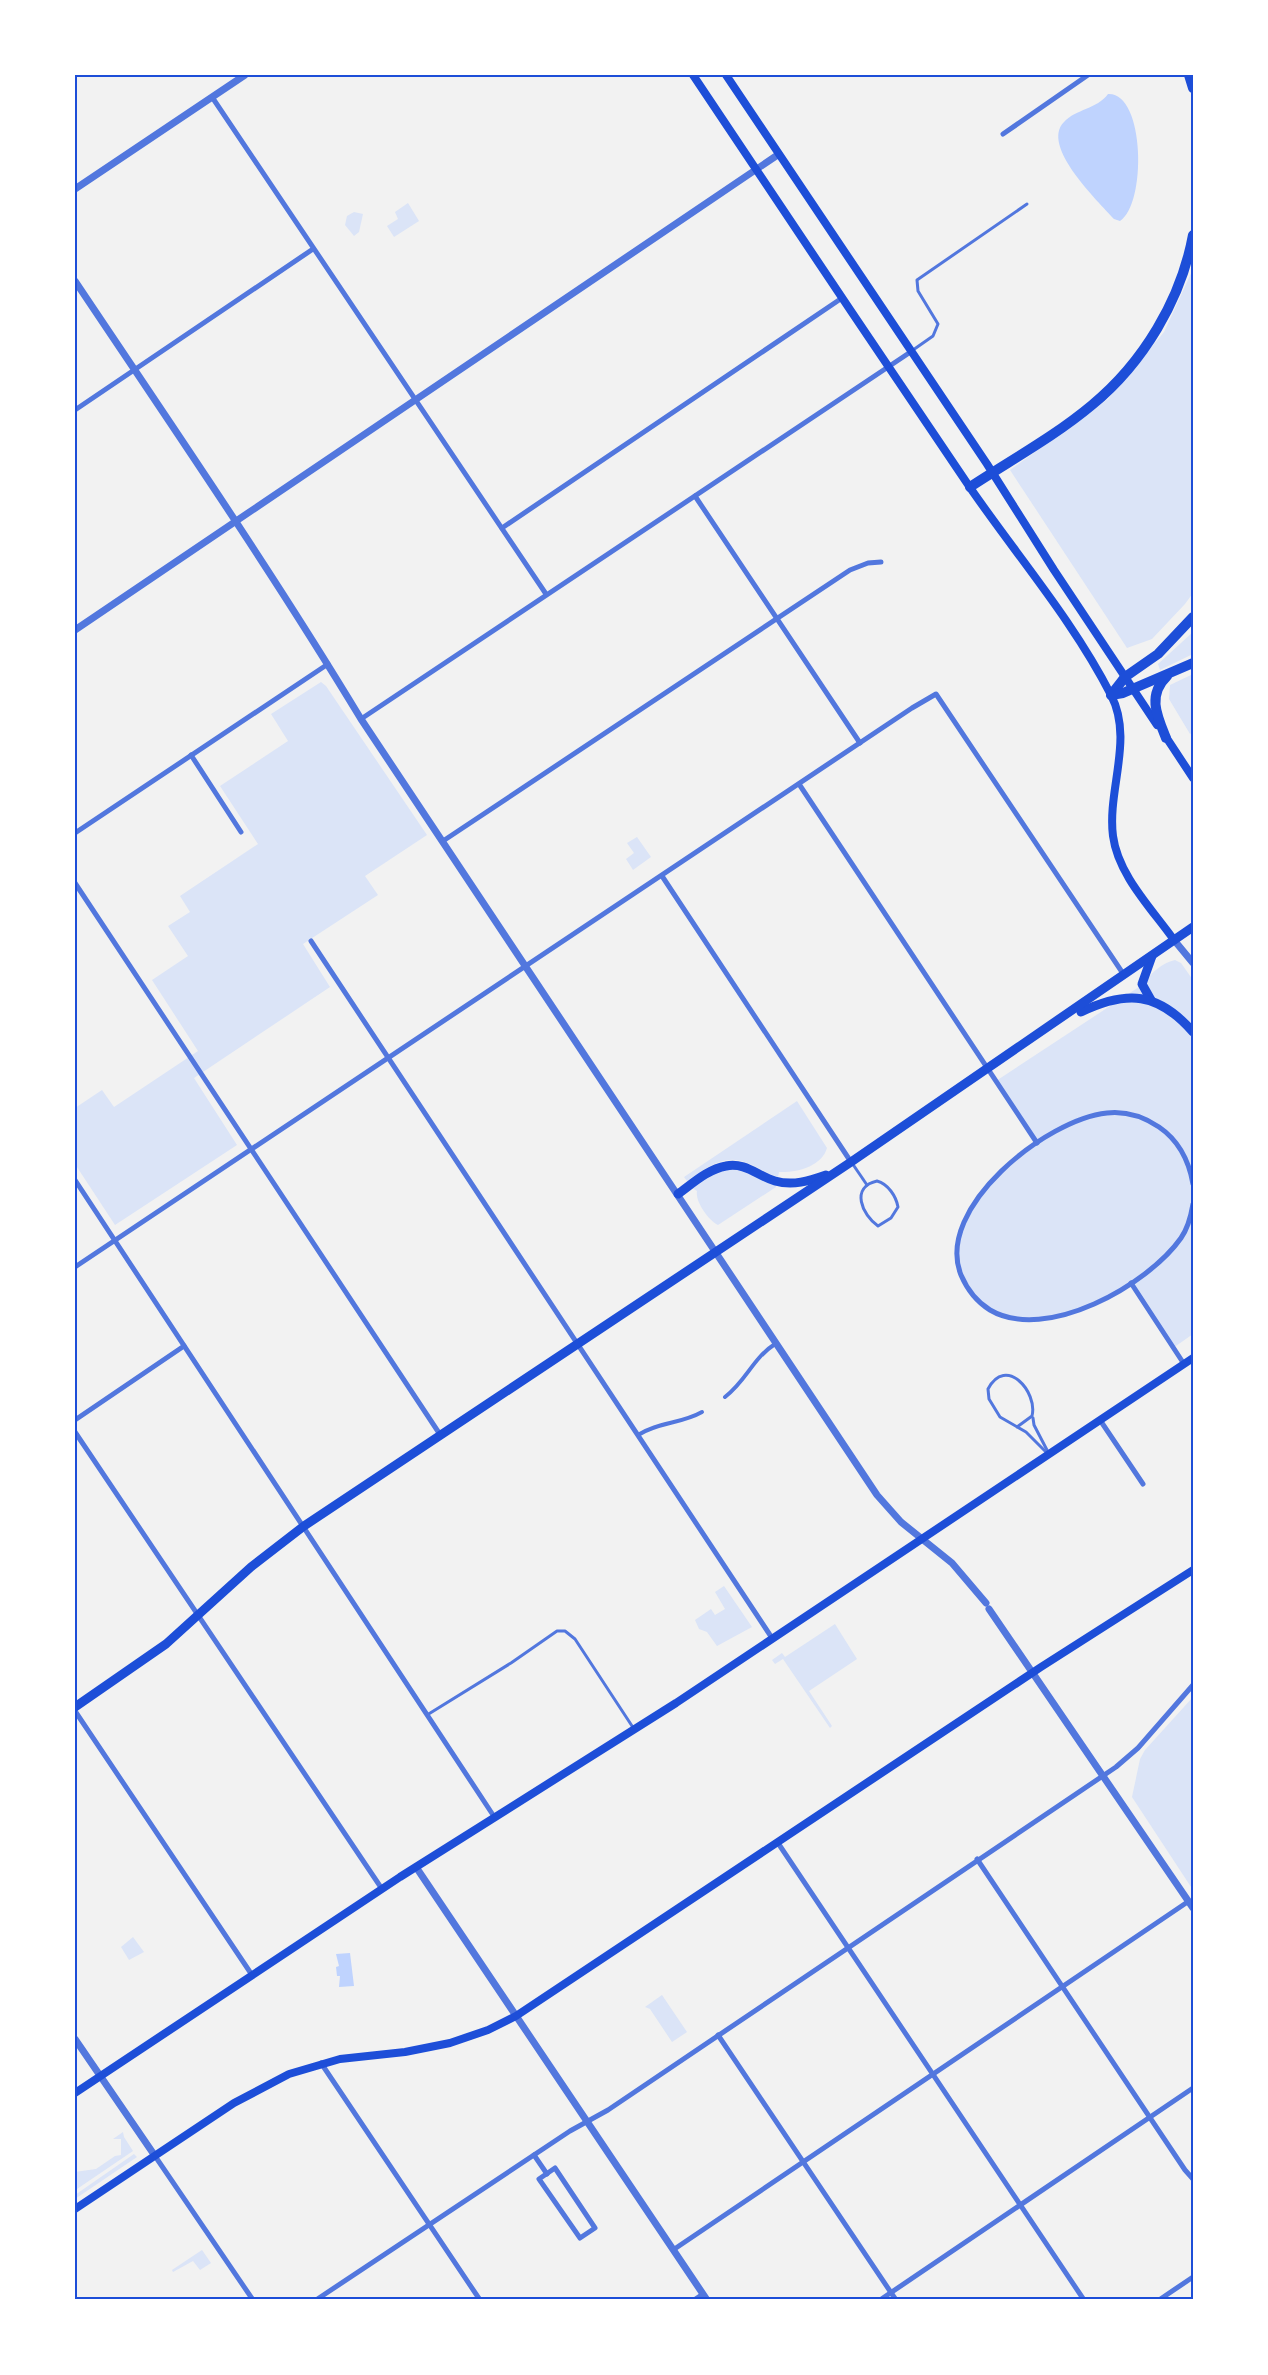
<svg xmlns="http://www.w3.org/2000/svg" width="1268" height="2375" viewBox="0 0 1268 2375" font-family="'Work Sans',sans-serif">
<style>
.green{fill:#dbe4f7}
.water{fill:#bfd3fe}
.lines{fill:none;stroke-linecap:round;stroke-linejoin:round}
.service{stroke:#5277de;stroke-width:3}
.pedestrian{stroke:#5277de;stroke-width:4}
.minor{stroke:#5277de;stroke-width:5}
.tertiary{stroke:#5277de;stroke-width:7}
.secondary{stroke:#1d4ed8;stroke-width:8}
.trunk{stroke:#1d4ed8;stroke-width:9}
.motorway{stroke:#1d4ed8;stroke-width:10}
.neatline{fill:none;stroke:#1d4ed8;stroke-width:2}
</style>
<rect width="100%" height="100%" fill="#f2f2f2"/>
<!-- green -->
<g class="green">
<path d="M408,203L419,221L394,237L387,226L398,219L395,212Z"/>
<path d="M354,212L363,214L359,232L354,236L345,225L347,216Z"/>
<path d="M1193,269V593L1185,604L1152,639L1127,648L1010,470L1108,399L1164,332Z"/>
<path d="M1193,632V654L1160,670L1158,664Z"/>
<path d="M1193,674V732L1190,734L1169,699L1170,685Z"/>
<path d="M321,682L326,686L427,835L365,876L378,895L303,944L330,987L194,1078L237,1145L115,1225L75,1164V1108L102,1090L114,1107L198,1051L152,980L188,956L168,926L190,912L180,896L258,844L220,786L288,741L271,714Z"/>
<path d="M637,837L651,857L633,870L626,859L634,853L627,843Z"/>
<path d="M1175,960L1181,963L1193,980V1334L1173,1348L1131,1284L1088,1306L1046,1318L1002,1316L974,1296L958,1263L962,1226L991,1183L1037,1143L996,1081L1145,983C1150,973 1164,962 1175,960Z"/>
<path d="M797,1101L827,1148C822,1166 797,1173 779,1172L778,1177C767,1174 758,1167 747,1163C724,1153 705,1169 687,1181L684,1177Z"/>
<path d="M727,1168L743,1170L776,1185V1187L718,1225C708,1220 695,1201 697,1191L692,1188L711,1175Z"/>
<path d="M724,1586L752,1627L717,1646L707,1632L699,1629L695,1620L711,1609L715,1615L725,1609L715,1592Z"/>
<path d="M835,1624L857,1659L809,1691L832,1726L830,1728L783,1659L775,1664L772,1660L782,1653L785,1657Z"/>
<path d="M1193,1697V1890L1132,1797L1140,1759L1145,1750Z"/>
<path d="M133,1937L144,1952L129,1960L121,1947Z"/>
<path d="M662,1995L687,2032L672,2042L650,2009L645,2007Z"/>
<path d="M123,2132L124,2137L133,2151L77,2189L75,2172L96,2169L115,2156L121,2155V2139H113Z"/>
<path d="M134,2154L137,2157L75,2199V2195Z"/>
<path d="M202,2250L211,2263L200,2270L193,2261L173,2272L172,2270Z"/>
</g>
<!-- water -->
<g class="water">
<path d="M1108,94C1145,92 1147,204 1120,221L1114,219C1098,201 1040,146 1064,122C1076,109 1097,109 1108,94Z"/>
<path d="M350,1953L354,1986L339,1987L340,1976H337L336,1967L339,1966L336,1954Z"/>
</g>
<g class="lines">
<!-- service -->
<g class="service">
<path d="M913,350L933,336L938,324L918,291L917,280L1027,204"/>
<path d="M852,1163L867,1185"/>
<path d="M877,1181C888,1184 896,1196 898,1207L891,1218L878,1226C862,1215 850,1187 877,1181Z"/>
<path d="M1033,1418L1034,1425L1048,1452"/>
<path d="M1017,1427L1032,1416C1038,1392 1006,1355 988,1389L989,1399L1000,1417L1026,1432L1047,1453"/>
<path d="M427,1715L511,1663L557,1631H565L575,1639L634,1729"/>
</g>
<!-- pedestrian -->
<g class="pedestrian">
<path d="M725,1397C747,1380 752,1359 775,1344"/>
<path d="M638,1435C658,1422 681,1424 702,1412"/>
</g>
<!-- minor -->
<g class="minor">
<path d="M212,97L546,594"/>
<path d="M1003,134L1088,75"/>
<path d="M75,410L313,249"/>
<path d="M695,496L860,743"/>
<path d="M502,528L842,298"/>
<path d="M361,719L912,351"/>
<path d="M191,755L241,832"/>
<path d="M799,784L1037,1143"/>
<path d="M75,833L328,664"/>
<path d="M443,841L850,570L868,563L881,562"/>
<path d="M662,876L851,1162"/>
<path d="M75,883L441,1436"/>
<path d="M311,941L772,1638"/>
<path d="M75,1180L495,1818"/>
<path d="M1193,1184C1189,1161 1178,1140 1159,1127C1144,1117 1125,1111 1107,1113C1047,1119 934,1208 961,1275C967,1289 977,1302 990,1310C1046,1343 1148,1285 1181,1238C1188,1228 1191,1216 1193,1204"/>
<path d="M75,1267L912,708L936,694L1124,975"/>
<path d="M1131,1283L1184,1364"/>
<path d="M75,1420L184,1346"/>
<path d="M1100,1420L1143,1484"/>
<path d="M75,1432L382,1889"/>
<path d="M75,1711L252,1975"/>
<path d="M778,1843L1084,2300"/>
<path d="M977,1859L1185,2170L1193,2179"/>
<path d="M718,2035L896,2300"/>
<path d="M321,2063L480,2300"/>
<path d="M534,2155L547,2174"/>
<path d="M155,2156L253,2300"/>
<path d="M555,2168L595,2228L580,2238L539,2179Z"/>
<path d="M673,2250L1189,1901"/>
<path d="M316,2300L570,2131L608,2110L1116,1767L1138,1748L1193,1685"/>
<path d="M694,2300L703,2294"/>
<path d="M880,2300L1193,2088"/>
<path d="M1159,2300L1193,2277"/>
</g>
<!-- tertiary -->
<g class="tertiary">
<path d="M75,189L245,75"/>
<path d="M75,281C172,426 271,570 361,719L877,1495L901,1522L952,1563L986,1603"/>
<path d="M75,630L779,154"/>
<path d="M1174,940L1193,963"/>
<path d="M989,1609L1193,1908"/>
<path d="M416,1867L707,2300"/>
<path d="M75,2039L155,2156"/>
</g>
<!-- secondary -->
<g class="secondary">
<path d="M693,75C785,214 878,351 971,489C1018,557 1074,622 1111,695C1134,739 1107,790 1113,836C1118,875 1152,909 1174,940"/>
<path d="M726,75L987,464L1054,570L1157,725"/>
<path d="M1164,734L1193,778"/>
<path d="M75,2093L400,1877L676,1703L1193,1358"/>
<path d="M75,2209L234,2103L289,2074L340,2059L405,2052L450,2043L488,2030L516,2016L1041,1667L1193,1570"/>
</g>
<!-- trunk -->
<g class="trunk">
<path d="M1151,1000L1142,984L1152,956"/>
<path d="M1081,1012C1127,990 1158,992 1193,1032"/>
<path d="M678,1194C692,1184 708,1169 726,1166C745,1162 758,1176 775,1181C793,1186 809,1181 826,1175"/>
<path d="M75,1707L166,1644L251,1567L304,1526L851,1162L1193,927"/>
</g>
<!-- motorway -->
<g class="motorway">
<path d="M1189,75L1193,88"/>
<path d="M970,487C1011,460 1055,436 1092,405C1143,363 1181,300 1193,235"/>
<path d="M1111,695L1125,677L1158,654L1193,617"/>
<path d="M1111,695L1123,693L1193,663"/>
<path d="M1166,738C1157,716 1147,695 1167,676"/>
</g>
</g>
<!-- border -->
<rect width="1268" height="2375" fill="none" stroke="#ffffff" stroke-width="153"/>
<rect x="76" y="76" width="1116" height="2222" class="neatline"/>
</svg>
